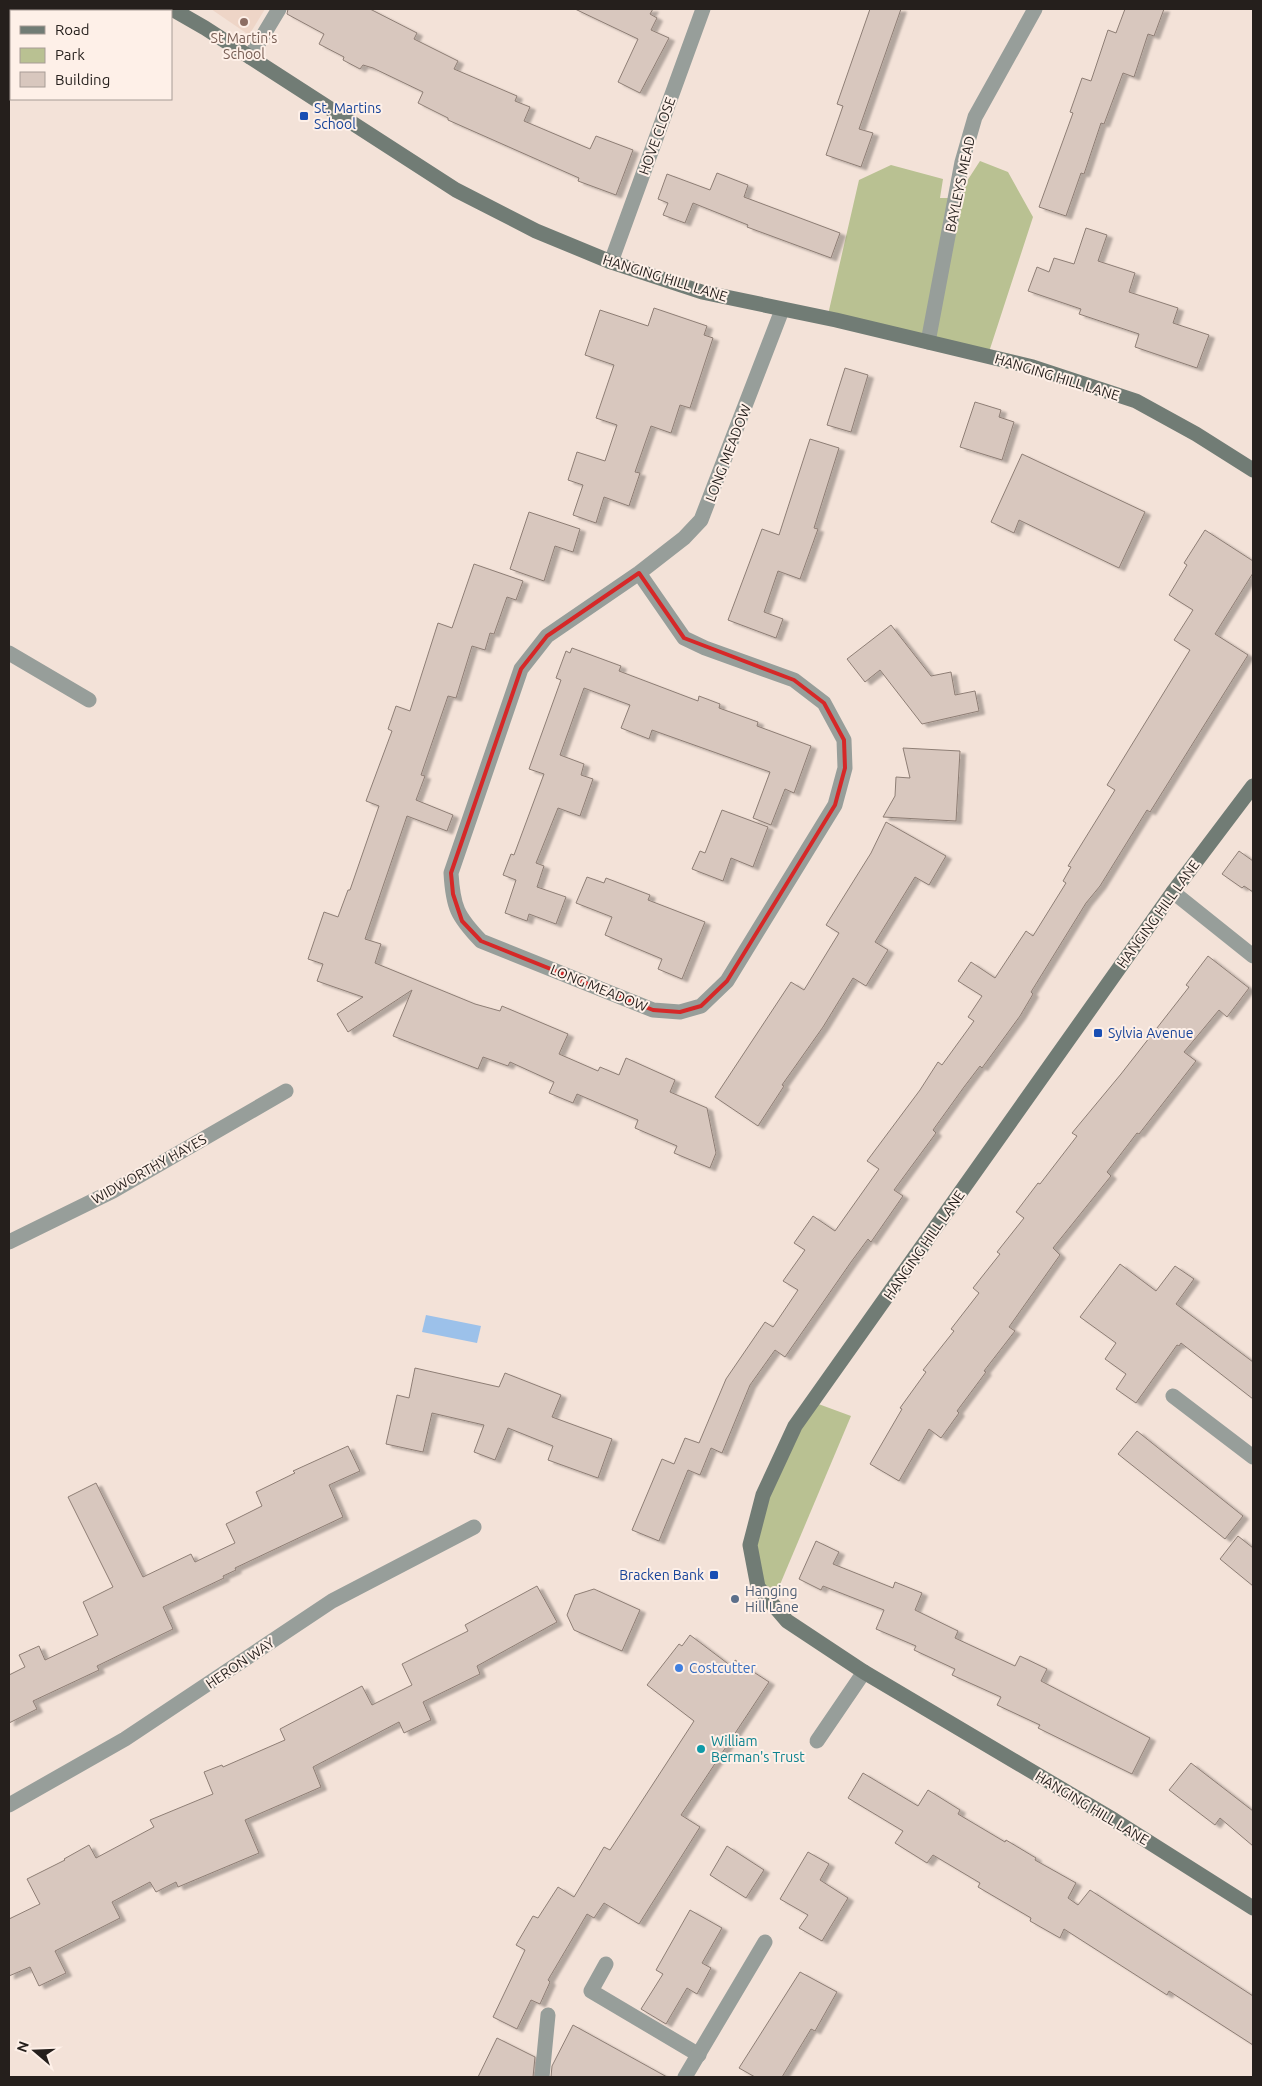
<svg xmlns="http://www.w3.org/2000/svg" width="1262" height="2086" viewBox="0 0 1262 2086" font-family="Ubuntu,sans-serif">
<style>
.built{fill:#eed5c7}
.green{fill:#b9c192}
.water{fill:#9cc1ea}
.building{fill:#d8c7be;stroke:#8e7e75;filter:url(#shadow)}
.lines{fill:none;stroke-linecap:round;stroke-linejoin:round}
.street{stroke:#979e9a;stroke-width:15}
.secondary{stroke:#717c75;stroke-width:15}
.marked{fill:none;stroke:#d62828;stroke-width:4;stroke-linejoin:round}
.education-dot{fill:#8d6e63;stroke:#fef0e8;stroke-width:2}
.transit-dot{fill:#1a4fb4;stroke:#fef0e8;stroke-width:2}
.service-dot{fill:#5c6f8a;stroke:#fef0e8;stroke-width:2}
.shop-dot{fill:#3f7fe0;stroke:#fef0e8;stroke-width:2}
.culture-dot{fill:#0f9aa8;stroke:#fef0e8;stroke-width:2}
.labels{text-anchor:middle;stroke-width:4;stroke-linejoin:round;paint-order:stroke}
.education-label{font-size:14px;fill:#785e54;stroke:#fef0e8}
.transit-label{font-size:14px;fill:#164399;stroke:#fef0e8;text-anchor:start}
.street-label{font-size:14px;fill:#251f1c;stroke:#fef0e8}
.service-label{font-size:14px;fill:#4e5e75;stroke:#fef0e8;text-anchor:start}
.shop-label{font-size:14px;fill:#366cbe;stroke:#fef0e8;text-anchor:start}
.culture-label{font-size:14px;fill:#0d838f;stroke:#fef0e8;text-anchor:start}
</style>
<defs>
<filter id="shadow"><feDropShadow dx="5.5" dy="3" stdDeviation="1" flood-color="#0004"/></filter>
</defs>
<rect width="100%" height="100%" fill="#f3e2d8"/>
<!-- built -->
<path class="built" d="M211,9H265L249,35Z"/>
<!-- green -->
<g class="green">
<path d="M980,161L1008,172L1033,217L988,355L827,319L859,180L891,165L943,179L940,198H956Z"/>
<path d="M813,1402L851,1416L776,1594L758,1587L750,1545L763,1495Z"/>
</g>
<!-- water -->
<path class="water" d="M426,1315L481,1326L477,1343L422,1332Z"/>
<!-- building -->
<g class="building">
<path d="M288,9H370L417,33L414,39L458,61L454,69L517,96L515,101L530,107L524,121L590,149L596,136L633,150L616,195L578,181L579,178L448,120V118L418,103L423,92L373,68L363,65L360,69L343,60L344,57L319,44L324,34L287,14Z"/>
<path d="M575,9H653L650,14L657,18L651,30L669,38L640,93L618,82L638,39Z"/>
<path d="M870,9H901L859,129L873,133L861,167L826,155L843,106L837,104Z"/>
<path d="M1125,9H1164L1154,36L1148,34L1134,77L1123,73L1104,124L1101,123L1084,174L1081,173L1066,216L1039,207L1073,113L1070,112L1082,78L1091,81L1108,30L1116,33Z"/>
<path d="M717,173L748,185L744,197L840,233L831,258L747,227L748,225L693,203L685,223L663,215L668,203L658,199L667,174L710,190Z"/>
<path d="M1086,228L1107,235L1098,261L1135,273L1129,292L1178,308L1173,323L1209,335L1197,368L1135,347L1139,334L1079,314L1081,309L1028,291L1037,267L1049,272L1054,258L1074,264Z"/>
<path d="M654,308L707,326L704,335L713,338L690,408L680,405L671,433L651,426L635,472L640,473L629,506L604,497L596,523L573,515L583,485L568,480L577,452L605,461L617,425L596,418L614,365L585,355L600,310L648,326Z"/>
<path d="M845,368L868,375L851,432L827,425Z"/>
<path d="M975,402L1001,410L999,417L1014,422L1002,460L960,447Z"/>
<path d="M810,439L839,448L814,528L818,529L800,579L778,571L764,612L783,619L776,638L728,620L762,529L779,535Z"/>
<path d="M1022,454L1145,512L1119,568L1019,520L1014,533L991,522Z"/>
<path d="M529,512L580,529L573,552L555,546L544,581L510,569Z"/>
<path d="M1205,530L1253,561V573L1215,634L1248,655L1150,812L1147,810L1100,886L1086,903L1031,992L1033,994L1020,1016L982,1068L980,1066L964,1087L933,1130L936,1133L894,1190L903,1196L871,1242L868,1239L851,1262L785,1357L775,1350L750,1385L722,1453L711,1448L700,1475L688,1470L659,1541L632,1530L662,1459L674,1464L685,1438L699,1443L726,1379L765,1322L773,1327L798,1290L783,1281L805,1250L794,1243L813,1216L835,1231L879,1169L867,1161L920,1090L938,1062L942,1065L974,1021L968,1017L982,996L958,981L971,962L995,978L1026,931L1033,936L1066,883L1063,881L1071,867L1068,866L1115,790L1107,785L1190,650L1174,640L1193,610L1169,595L1187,565L1184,563Z"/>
<path d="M474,564L523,581L516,600L507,597L494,634L490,633L485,650L472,646L456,698L448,696L421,775L425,776L416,800L453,815L447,831L407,816L365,939L381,944L375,963L475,1004L500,1011L502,1006L568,1034L559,1054L598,1071L600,1067L619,1075L626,1058L675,1080L670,1092L707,1108L716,1153L710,1168L674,1153L677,1146L635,1128L638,1120L577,1094L573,1103L549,1093L554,1082L510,1062L508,1066L483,1057L478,1069L393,1036L412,990L348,1032L337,1014L363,997L317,981L323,964L308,959L324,912L338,917L348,890H350L379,806L366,801L392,731L388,729L396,706L410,711L438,623L452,628Z"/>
<path d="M891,625L931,676L951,672L955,695L975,691L979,711L922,724L880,670L865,682L847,659Z"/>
<path d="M572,648L621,666L619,671L698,701L699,696L720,704L719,708L758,722L757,726L811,746L794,793L785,789L771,825L753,818L770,772L652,730L649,739L621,728L630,705L584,688L560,755L584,764L581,775L593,779L580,816L558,808L536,863L544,866L537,887L566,897L556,924L529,914L527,921L505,913L516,880L503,875L511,854L514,855L544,774L529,769L561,680L556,678L566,651L570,653Z"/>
<path d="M903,748L960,751L956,821L883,817L895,796L896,777L910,778Z"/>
<path d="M722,810L768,827L753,867L731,858L723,881L692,869L700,851L705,853Z"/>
<path d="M886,822L946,856L929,885L915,877L875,942L888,950L866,986L853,978L823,1027L782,1085L784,1086L758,1126L715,1097L791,982L804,990L839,933L826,925L871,853Z"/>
<path d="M1239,851L1253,861V892L1244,886L1242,888L1222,874Z"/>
<path d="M587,877L604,883L606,878L650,895L648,900L705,922L682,979L658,969L662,959L605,935L612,917L576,903Z"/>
<path d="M1208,956L1249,988L1227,1017L1219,1010L1184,1052L1196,1061L1139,1134L1137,1133L1107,1172L1111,1176L1053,1248L1060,1255L1009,1327L1015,1331L984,1371L986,1372L957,1411L959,1413L941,1438L929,1429L899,1481L870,1464L902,1409L900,1408L926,1372L923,1370L954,1331L951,1329L979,1293L973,1288L1000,1254L997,1252L1024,1218L1016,1212L1038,1183L1040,1184L1077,1136L1072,1133L1121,1074L1189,987L1186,985Z"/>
<path d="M1120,1264L1156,1291L1175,1266L1194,1279L1176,1304L1253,1362V1399L1181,1343L1179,1346L1177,1345L1136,1403L1116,1389L1126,1374L1105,1359L1116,1343L1080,1317Z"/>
<path d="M415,1368L499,1387L505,1373L561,1395L552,1417L612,1439L598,1478L548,1460L553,1446L508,1428L495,1460L474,1452L484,1425L432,1413L423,1452L386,1444L397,1395L409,1398Z"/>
<path d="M1137,1431L1243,1516L1225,1539L1118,1454Z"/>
<path d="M348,1446L360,1471L329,1485L343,1517L235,1568L236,1570L223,1576L224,1578L163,1607L173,1629L97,1666L99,1670L33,1701L37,1709L9,1723V1675L25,1667L19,1655L39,1646L45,1660L98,1635L83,1602L113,1587L68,1497L96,1483L143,1577L191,1554L195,1562L235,1543L226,1524L262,1506L256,1492L295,1473L293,1471Z"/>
<path d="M1238,1536L1253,1548V1586L1220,1559Z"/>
<path d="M816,1541L839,1552L833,1564L893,1588L895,1582L922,1593L915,1610L958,1631L955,1638L1015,1666L1020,1656L1047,1669L1041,1681L1150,1738L1132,1774L1038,1728L1040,1725L997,1705L1001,1697L952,1675L955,1669L914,1650L916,1646L876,1629L884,1610L823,1586L821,1590L799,1579Z"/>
<path d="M537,1586L557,1622L477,1666L480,1674L423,1702L431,1720L404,1733L399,1722L313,1767L321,1787L245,1820L259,1853L178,1887L176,1882L156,1892L150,1882L112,1902L120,1918L55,1951L66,1973L39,1986L30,1967L9,1976V1919L40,1904L27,1879L65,1860L64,1859L89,1845L96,1858L154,1827L150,1820L213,1794L204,1772L222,1765L223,1767L285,1740L280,1729L362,1686L372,1705L412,1685L402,1664L468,1631L465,1625Z"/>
<path d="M594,1589L640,1610L622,1651L574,1630L567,1615L575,1595Z"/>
<path d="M690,1635L731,1666L735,1660L769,1682L681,1815L700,1827L639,1924L604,1903L594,1918L587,1914L548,1980L550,1982L540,2004L531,2000L517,2029L493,2017L525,1950L516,1945L533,1916L538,1918L558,1887L574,1897L604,1847L610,1850L694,1721L647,1685L679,1644L682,1646Z"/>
<path d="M1191,1763L1253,1811V1846L1220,1818L1215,1825L1169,1790Z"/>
<path d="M863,1773L918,1806L928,1790L960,1810L958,1814L1005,1842L1006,1840L1036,1858L1035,1860L1076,1883L1068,1898L1078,1905L1090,1890L1253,1996V2045L1169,1991L1167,1995L1064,1929L1060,1938L1030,1921L1031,1918L978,1887L980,1883L933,1855L927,1863L895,1843L903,1831L848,1798Z"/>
<path d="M727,1846L764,1870L746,1898L710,1875Z"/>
<path d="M808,1852L829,1864L820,1880L848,1898L822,1941L799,1928L808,1915L780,1899Z"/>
<path d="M690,1910L722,1928L702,1963L711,1968L697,1994L687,1988L666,2024L641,2009L663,1974L656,1970Z"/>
<path d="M800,1972L837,1992L815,2031L811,2029L782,2077H755L739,2068Z"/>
<path d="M573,2025L629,2056L667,2077H551L552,2066Z"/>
<path d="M497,2038L535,2057L533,2077H478Z"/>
</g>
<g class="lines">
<!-- street -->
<g class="street">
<path d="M250,57L279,9"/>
<path d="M611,262L703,9"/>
<path d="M928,342L962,162L975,117L1035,9"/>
<path d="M639,573L684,638L705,648L794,680L824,703L844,740L845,768L835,805L727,981L701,1006L680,1012L653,1010L481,941C457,916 453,907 451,873L521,669L547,636L639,573L684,538L701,520L782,310"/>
<path d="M9,653L89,700"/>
<path d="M1173,892L1253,956"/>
<path d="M9,1242L113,1191L286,1091"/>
<path d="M1173,1396L1253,1457"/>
<path d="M817,1741L864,1672"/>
<path d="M9,1805L125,1739L332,1601L474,1527"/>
<path d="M606,1964L591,1991L699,2055"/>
<path d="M542,2077L548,2015"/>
<path d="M685,2077L765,1942"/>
</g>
<!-- secondary -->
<g class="secondary">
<path d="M172,9L205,28L456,190L536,231L611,262L702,292L836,320L1033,367L1136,401L1196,434L1253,470"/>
<path d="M1253,786L1173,892L795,1426L763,1495L750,1545L758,1587L787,1621L864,1672L1114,1820L1253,1908"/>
</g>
</g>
<!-- marked area -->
<path class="marked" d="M639,573L684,638L794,680L824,703L844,740L845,768L835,805L727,981L701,1006L680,1012L653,1010L481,941L462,921L453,894L451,873L521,669L547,636Z"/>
<!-- markers -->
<circle class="education-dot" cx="244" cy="22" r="5"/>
<g class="transit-dot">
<rect x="299" y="111" width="10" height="10" rx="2.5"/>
<rect x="1093" y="1028" width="10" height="10" rx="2.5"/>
<rect x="709" y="1570" width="10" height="10" rx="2.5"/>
</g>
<circle class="service-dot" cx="735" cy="1599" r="5"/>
<circle class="shop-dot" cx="679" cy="1668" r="5"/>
<circle class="culture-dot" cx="701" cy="1749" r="5"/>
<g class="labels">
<!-- education labels -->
<g class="education-label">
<text x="244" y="43">St Martin's<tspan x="244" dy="16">School</tspan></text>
</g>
<!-- transit labels -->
<g class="transit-label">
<text x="314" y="113">St. Martins<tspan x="314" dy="16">School</tspan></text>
<text x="1108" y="1038">Sylvia Avenue</text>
<text x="704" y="1580" text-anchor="end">Bracken Bank</text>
</g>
<!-- street labels -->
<g class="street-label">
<text transform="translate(657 136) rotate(-70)" y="5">HOVE CLOSE</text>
<text transform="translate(960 184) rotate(-78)" y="5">BAYLEYS MEAD</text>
<text transform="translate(665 278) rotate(17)" y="5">HANGING HILL LANE</text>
<text transform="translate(1057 377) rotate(17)" y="5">HANGING HILL LANE</text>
<text transform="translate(728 453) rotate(-69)" y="5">LONG MEADOW</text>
<text transform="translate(1158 914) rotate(-54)" y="5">HANGING HILL LANE</text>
<text transform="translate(599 988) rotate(22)" y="5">LONG MEADOW</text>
<text transform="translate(149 1169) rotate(-29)" y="5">WIDWORTHY HAYES</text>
<text transform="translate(924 1245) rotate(-55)" y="5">HANGING HILL LANE</text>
<text transform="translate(240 1663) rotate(-34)" y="5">HERON WAY</text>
<text transform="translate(1092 1808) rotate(31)" y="5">HANGING HILL LANE</text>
</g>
<!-- service labels -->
<g class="service-label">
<text x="745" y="1596">Hanging<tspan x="745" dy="16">Hill Lane</tspan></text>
</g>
<!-- shop labels -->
<g class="shop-label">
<text x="689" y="1673">Costcutter</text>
</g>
<!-- culture labels -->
<g class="culture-label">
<text x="711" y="1746">William<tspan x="711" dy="16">Berman's Trust</tspan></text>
</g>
</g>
<!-- border -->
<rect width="1262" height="2086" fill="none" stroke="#251f1c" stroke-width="20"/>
<!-- legend -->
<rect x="10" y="10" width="162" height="90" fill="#fef0e8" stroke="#a79c96"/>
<rect x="20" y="26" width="25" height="8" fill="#717c75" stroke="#a79c96"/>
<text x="55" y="35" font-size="15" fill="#251f1c">Road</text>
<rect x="20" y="48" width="25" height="15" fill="#b9c192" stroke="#a79c96"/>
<text x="55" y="60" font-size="15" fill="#251f1c">Park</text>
<rect x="20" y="72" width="25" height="15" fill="#d8c7be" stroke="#a79c96"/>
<text x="55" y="85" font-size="15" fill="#251f1c">Building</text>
<!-- north arrow -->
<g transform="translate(35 2051) rotate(289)" stroke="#fef0e8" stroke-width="4" paint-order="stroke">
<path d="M0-4L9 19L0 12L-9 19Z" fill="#251f1c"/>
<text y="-8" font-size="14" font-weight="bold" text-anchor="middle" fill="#251f1c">N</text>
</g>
</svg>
